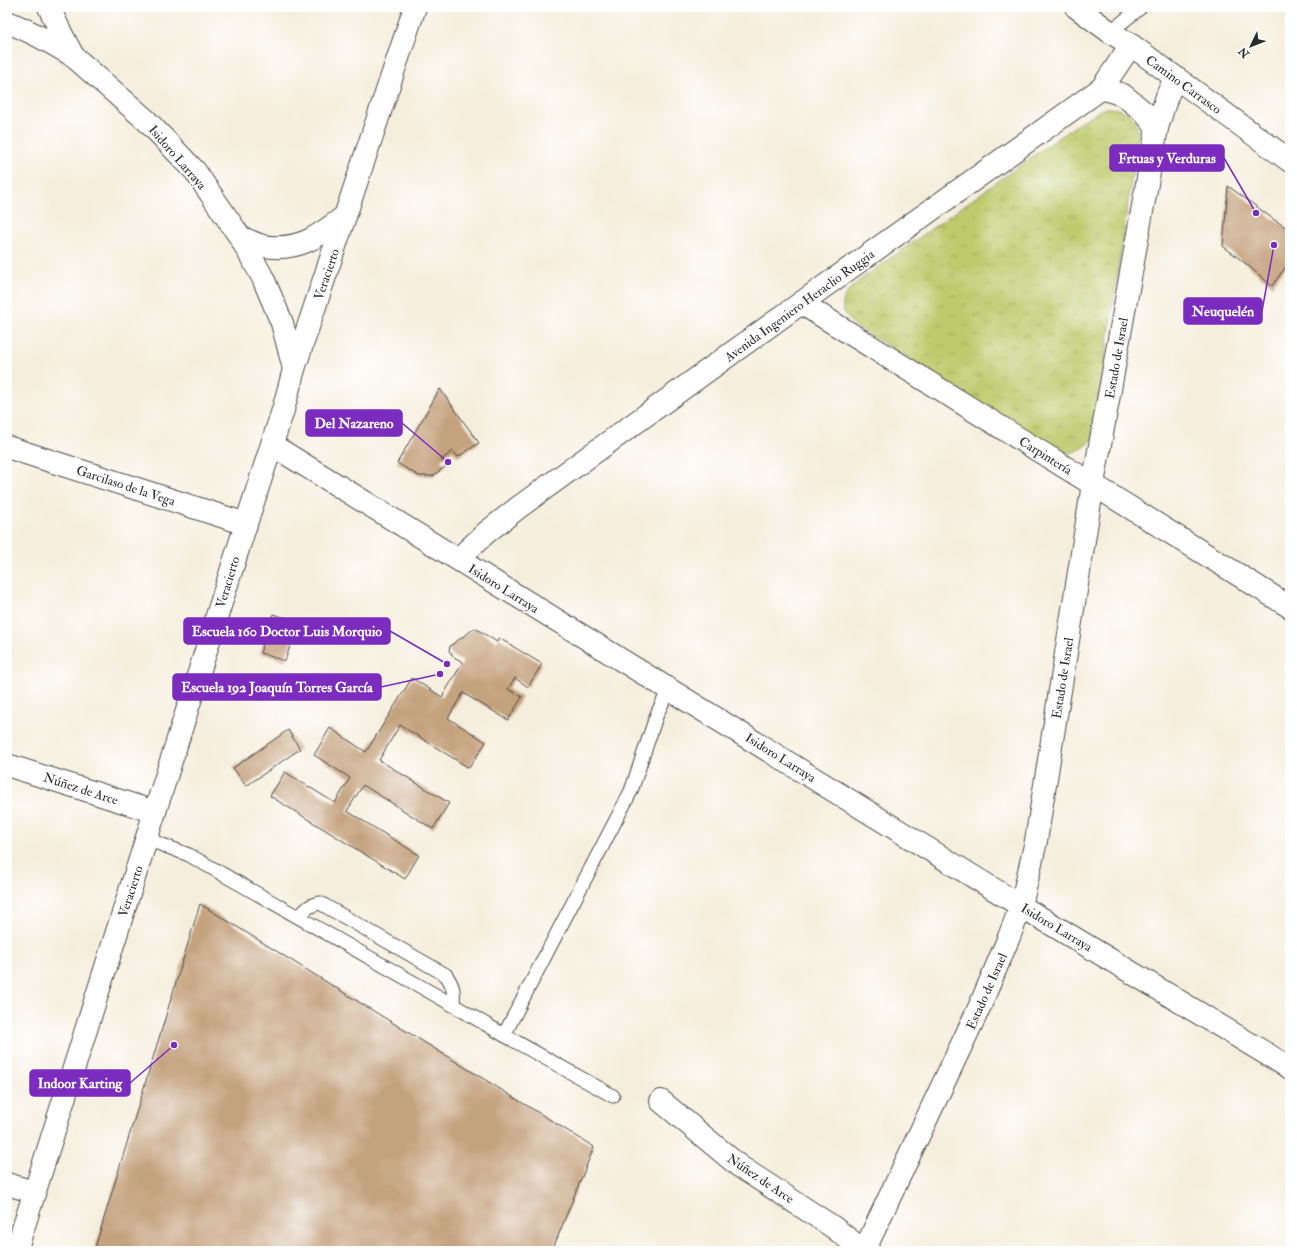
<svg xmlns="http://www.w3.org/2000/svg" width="1297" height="1258" viewBox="0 0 1297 1258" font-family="'IM FELL Double Pica',serif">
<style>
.grass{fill:url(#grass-tufts);stroke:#747b4c}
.building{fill:#c5a27e}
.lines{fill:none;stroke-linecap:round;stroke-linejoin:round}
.service-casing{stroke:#494846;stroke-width:15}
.minor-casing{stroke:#494846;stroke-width:24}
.tertiary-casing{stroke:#494846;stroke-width:24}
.secondary-casing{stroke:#494846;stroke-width:24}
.service{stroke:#fff;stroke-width:13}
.minor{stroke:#fff;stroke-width:22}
.tertiary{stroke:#fff;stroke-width:22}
.secondary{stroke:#fff;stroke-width:22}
.labels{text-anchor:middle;stroke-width:3.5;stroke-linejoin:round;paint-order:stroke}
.street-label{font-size:13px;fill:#2b2b2b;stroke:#fff}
.leader{fill:none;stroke:#7b2cbf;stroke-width:1.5}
.callout-dot{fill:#7b2cbf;stroke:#fff;stroke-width:1.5}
.callout{fill:#7b2cbf;stroke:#7b2cbf;stroke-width:1.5}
.callout-label{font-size:14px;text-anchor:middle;font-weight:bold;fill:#fff}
</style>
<defs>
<pattern id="grass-tufts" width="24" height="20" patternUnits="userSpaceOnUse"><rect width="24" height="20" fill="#becb6d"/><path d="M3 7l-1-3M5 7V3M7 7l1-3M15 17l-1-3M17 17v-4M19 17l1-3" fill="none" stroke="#a3ae5f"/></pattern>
</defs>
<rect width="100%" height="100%" fill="#fff"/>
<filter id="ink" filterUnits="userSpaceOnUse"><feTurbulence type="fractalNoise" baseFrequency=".025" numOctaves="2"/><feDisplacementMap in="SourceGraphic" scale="8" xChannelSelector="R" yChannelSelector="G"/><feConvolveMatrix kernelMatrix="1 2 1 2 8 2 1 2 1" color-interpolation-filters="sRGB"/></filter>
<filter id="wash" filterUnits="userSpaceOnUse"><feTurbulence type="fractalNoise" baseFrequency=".012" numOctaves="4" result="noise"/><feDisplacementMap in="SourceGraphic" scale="16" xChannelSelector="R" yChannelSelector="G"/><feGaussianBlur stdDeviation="0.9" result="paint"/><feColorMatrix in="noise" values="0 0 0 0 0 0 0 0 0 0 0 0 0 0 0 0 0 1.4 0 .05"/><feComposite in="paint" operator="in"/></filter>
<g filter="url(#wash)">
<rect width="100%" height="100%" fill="#f6eedd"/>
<!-- grass -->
<path class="grass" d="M1105,108C1124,108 1136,113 1138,134L1095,428L1091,441L1083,448L1071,453L1059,451L854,325C835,305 842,296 860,280L1082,121Z"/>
<g id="blocks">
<!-- building -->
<g class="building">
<path d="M1228,186L1276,221L1290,230V261L1272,286L1245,263L1223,246Z"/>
<path d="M440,389L479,443L458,457L453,451L441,460L446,466L433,476H419L397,463Z"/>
<path d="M273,614L298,622L285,661L260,653Z"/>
<path d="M475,628L497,642L499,638L542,664L528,687L515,678L508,689L522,697L508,720L463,693L448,718L486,742L469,768L400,725L379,760L449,803L433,829L363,785L347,811L419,855L405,879L270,796L285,772L335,803L350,778L314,755L330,728L366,752L412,678L442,697L463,662L454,657L449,651L450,646Z"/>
<path d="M288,730L300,749L246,786L233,768Z"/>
<path d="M200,904L594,1147L552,1251H94Z"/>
</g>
</g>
</g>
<g filter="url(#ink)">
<use href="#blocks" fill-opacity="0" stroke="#494846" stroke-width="1"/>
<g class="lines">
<defs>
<g id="service">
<path d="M1110,32L1140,8"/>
<path d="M147,839L189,855L453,1005L504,1035L613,1096"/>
<path d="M299,917C305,910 310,904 320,903L446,975C454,987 454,991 453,1005"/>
<path d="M504,1035L631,791L657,714L669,689"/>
</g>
<g id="minor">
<path d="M7,22C31,31 52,43 73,56"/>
<path d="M1102,88L1123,95L1144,112L1157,128"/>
<path d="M801,303L1290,607"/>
<path d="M272,445L1021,906L1290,1068"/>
<path d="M7,447L246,524"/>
<path d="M458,559L487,532L519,507L801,303L1102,88L1131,45"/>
<path d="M7,765L155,812"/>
<path d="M661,1101L739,1166L833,1227L864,1251"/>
<path d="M7,1184L34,1192"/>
<path d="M864,1251L979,1008L1009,937L1021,906L1036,841L1093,484L1157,128L1167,96L1175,78"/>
</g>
<g id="tertiary">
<path d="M49,7L59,29L73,56L146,120L195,171L240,237L263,278L282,323L294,369"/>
<path d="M240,237C247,240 256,244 263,246C299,252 319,236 345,216"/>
<path d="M16,1251L246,524L283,410L294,369L415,7"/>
</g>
<path id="secondary" d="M1076,7L1110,32L1131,45L1290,161"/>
</defs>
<!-- service casing -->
<use href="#service" class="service-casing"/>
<!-- minor casing -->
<use href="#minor" class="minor-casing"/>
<!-- tertiary casing -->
<use href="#tertiary" class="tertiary-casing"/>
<!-- secondary casing -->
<use href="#secondary" class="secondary-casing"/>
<!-- service -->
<use href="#service" class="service"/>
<!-- minor -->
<use href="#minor" class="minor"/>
<!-- tertiary -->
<use href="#tertiary" class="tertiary"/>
<!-- secondary -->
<use href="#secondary" class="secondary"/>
</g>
</g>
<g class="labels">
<!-- street labels -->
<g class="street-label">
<text transform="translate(1184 84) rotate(36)" y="5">Camino Carrasco</text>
<text transform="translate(178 157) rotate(49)" y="5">Isidoro Larraya</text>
<text transform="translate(326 274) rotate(-71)" y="5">Veracierto</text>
<text transform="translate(799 305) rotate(-36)" y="5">Avenida Ingeniero Heraclio Ruggia</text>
<text transform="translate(1116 358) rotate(-80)" y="5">Estado de Israel</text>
<text transform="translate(1046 455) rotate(32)" y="5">Carpintería</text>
<text transform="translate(126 485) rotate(18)" y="5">Garcilaso de la Vega</text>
<text transform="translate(227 582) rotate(-73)" y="5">Veracierto</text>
<text transform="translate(504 588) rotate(32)" y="5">Isidoro Larraya</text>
<text transform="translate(1062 678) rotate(-81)" y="5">Estado de Israel</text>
<text transform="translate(781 757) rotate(32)" y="5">Isidoro Larraya</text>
<text transform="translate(81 788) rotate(18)" y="5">Núñez de Arce</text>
<text transform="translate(130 891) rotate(-72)" y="5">Veracierto</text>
<text transform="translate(1057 927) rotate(31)" y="5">Isidoro Larraya</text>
<text transform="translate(986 991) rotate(-66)" y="5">Estado de Israel</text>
<text transform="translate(761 1178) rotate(34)" y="5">Núñez de Arce</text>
</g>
</g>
<!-- callouts -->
<path class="leader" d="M1256 213L1224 158M1274 245L1262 311M448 462L402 423M447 664L390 631M440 674L381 687M174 1045L130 1083"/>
<g class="callout-dot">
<circle cx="1256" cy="213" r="4"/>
<circle cx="1274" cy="245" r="4"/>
<circle cx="448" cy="462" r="4"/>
<circle cx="447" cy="664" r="4"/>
<circle cx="440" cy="674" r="4"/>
<circle cx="174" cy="1045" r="4"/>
</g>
<g class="callout">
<rect x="1110" y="145" width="114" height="26" rx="4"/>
<rect x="1184" y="298" width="78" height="26" rx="4"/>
<rect x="306" y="410" width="96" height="26" rx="4"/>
<rect x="184" y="618" width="206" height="26" rx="4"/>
<rect x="173" y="674" width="208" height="26" rx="4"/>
<rect x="30" y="1070" width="100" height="26" rx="4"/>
</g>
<g class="callout-label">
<text x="1167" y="163">Frtuas y Verduras</text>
<text x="1223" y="316">Neuquelén</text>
<text x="354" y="428">Del Nazareno</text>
<text x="287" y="636">Escuela 160 Doctor Luis Morquio</text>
<text x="277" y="692">Escuela 192 Joaquín Torres García</text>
<text x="80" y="1088">Indoor Karting</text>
</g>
<!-- margin -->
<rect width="1297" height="1258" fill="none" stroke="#fff" stroke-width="24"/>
<!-- north arrow -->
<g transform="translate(1251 46) rotate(227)" stroke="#ffffff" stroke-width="3" paint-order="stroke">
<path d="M0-3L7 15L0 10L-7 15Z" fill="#2b2b2b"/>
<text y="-6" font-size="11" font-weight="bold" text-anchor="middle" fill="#2b2b2b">N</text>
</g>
</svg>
